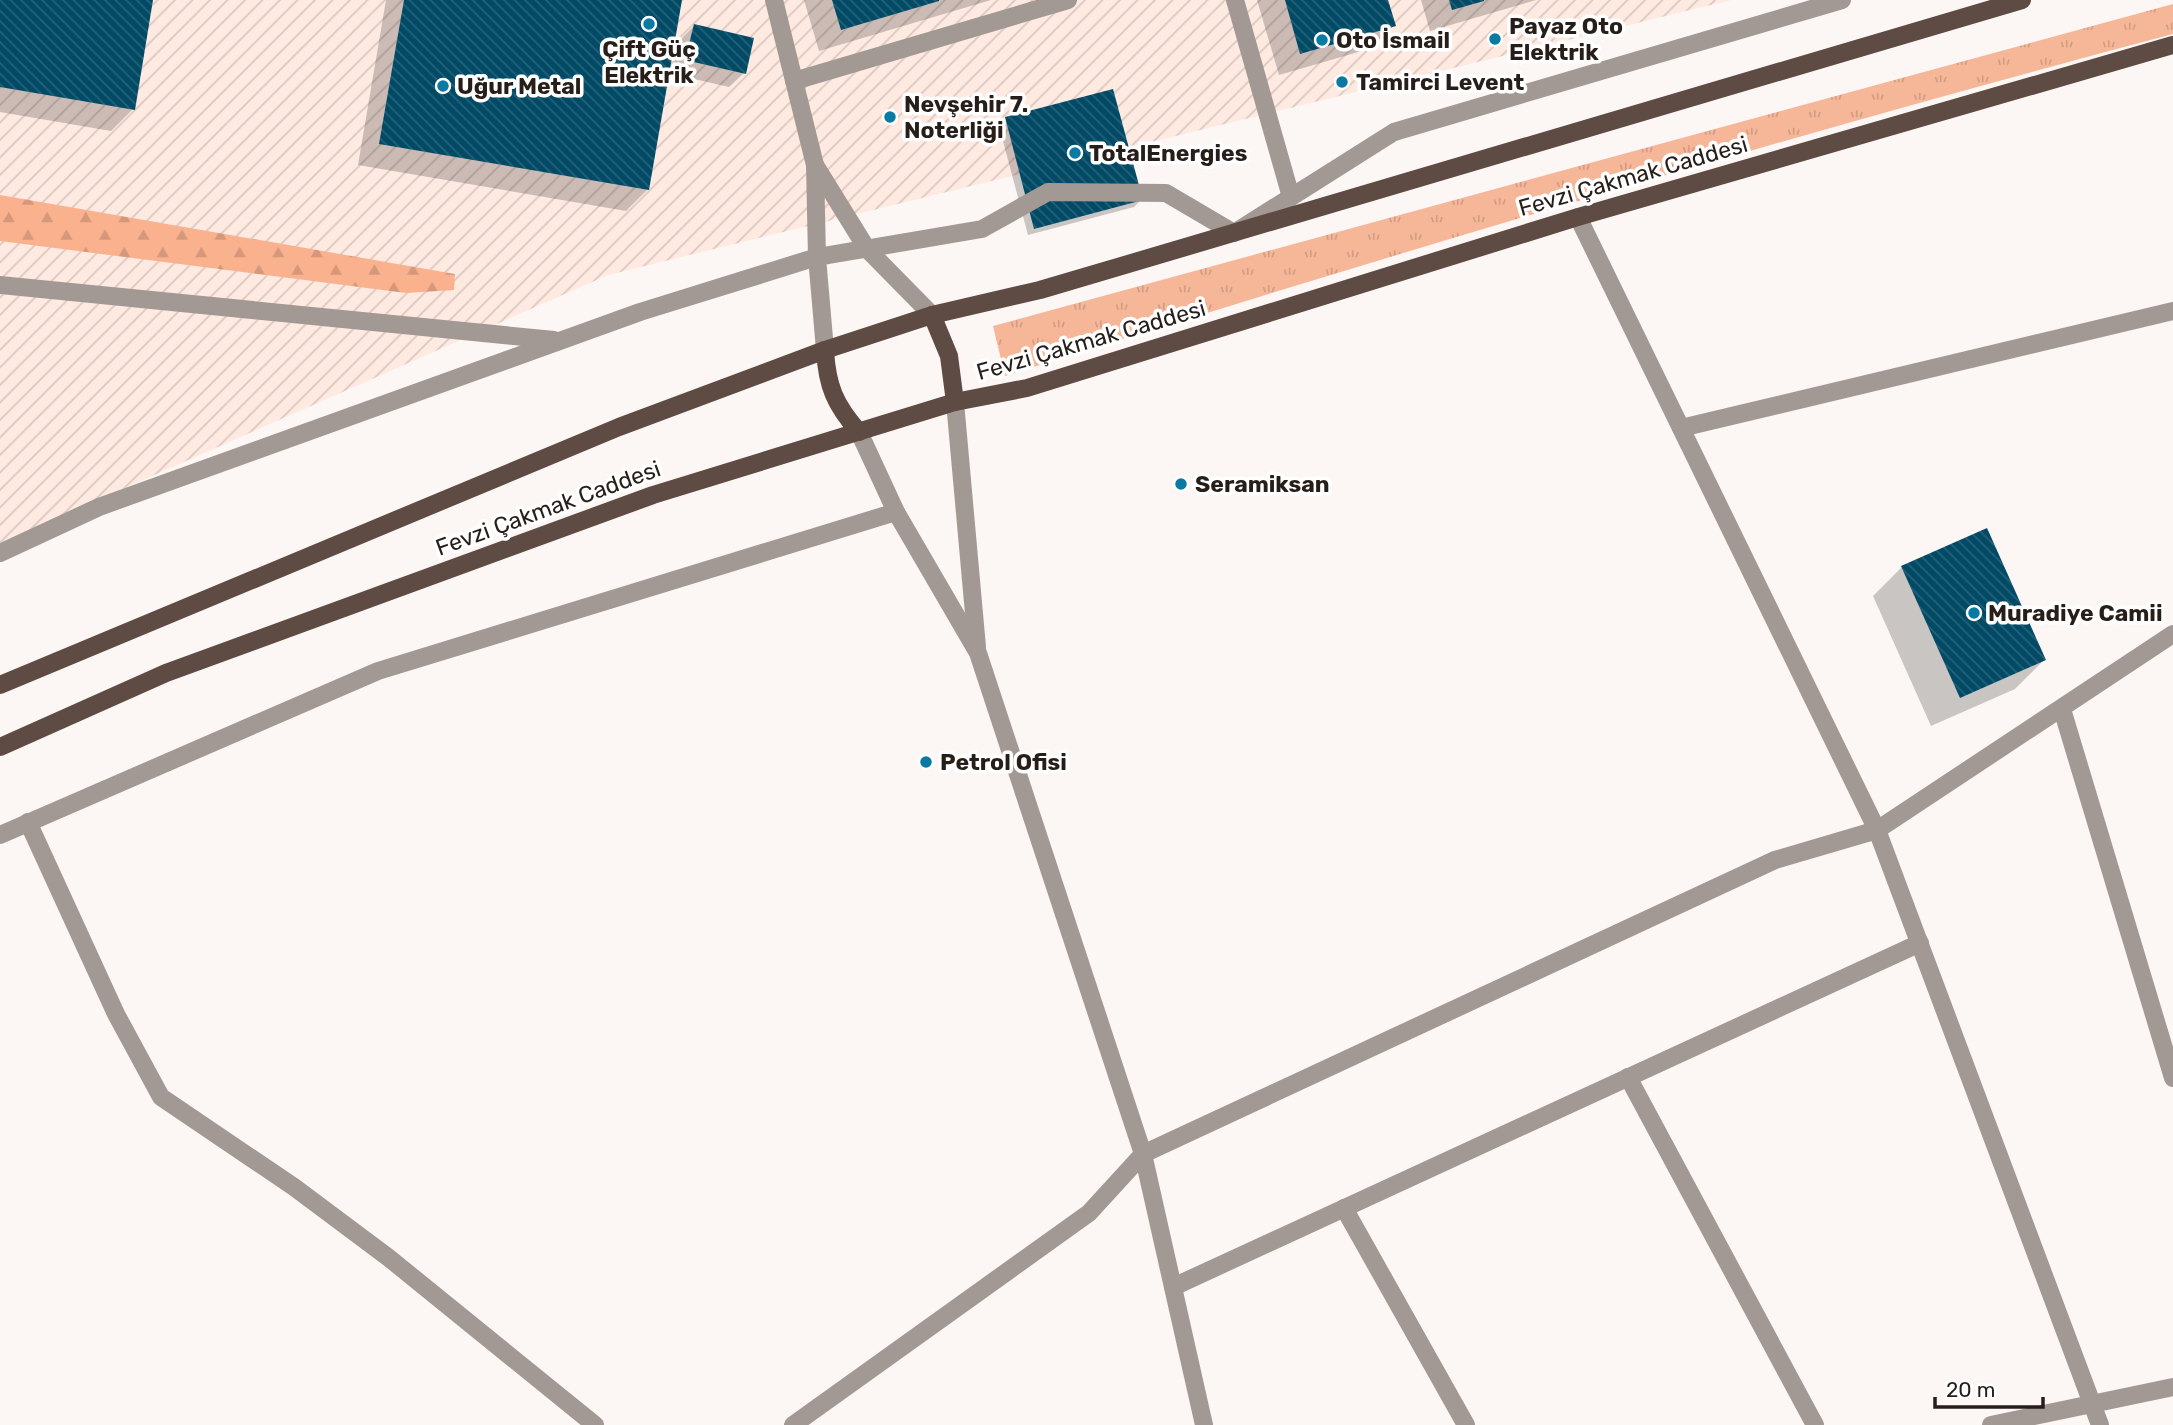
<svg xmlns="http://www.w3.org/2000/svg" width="2173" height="1425" viewBox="0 0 2173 1425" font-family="Rubik,sans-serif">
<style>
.industrial{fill:url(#industrial-furrows)}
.grass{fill:url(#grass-tufts)}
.forest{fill:url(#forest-firs)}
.shadow{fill:#0003}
.building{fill:url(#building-back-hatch)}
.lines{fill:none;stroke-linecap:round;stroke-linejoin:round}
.service{stroke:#a39994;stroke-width:18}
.minor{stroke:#a39994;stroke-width:18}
.primary{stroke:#5e4c44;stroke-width:18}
.poi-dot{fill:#0b7aa3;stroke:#fff;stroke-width:2.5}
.labels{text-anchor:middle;stroke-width:7;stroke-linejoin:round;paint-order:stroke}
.poi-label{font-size:23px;font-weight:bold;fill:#271e1a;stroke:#fff;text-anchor:start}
.street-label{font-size:23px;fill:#271e1a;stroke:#fff}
</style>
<defs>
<pattern id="industrial-furrows" width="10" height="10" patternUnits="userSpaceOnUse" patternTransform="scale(1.75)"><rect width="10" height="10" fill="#feeae1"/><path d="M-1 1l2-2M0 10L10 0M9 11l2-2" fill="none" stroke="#dac8c0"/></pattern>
<pattern id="grass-tufts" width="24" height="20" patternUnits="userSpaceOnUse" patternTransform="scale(1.75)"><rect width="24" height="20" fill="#f6b799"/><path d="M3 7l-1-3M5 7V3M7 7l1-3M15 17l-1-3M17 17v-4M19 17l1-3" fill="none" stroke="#d39d83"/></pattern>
<pattern id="forest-firs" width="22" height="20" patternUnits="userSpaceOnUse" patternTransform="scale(1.75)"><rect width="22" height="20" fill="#fab18e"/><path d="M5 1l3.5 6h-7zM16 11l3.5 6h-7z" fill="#d6987a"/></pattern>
<pattern id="building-back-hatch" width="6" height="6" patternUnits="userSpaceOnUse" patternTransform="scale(1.75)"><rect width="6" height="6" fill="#004a66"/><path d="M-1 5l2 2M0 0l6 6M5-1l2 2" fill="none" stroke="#266177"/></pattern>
</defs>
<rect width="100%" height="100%" fill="#fcf7f4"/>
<!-- industrial -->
<path class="industrial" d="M0,0H1731L608,275L0,543Z"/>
<!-- grass -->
<path class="grass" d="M2173,4V34C1781,138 1392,254 1005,376L993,326Z"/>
<!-- forest -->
<path class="forest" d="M0,195L455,274L454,290L406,293L0,241Z"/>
<!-- shadow -->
<g class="shadow">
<path d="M0,0H151L133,109L111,131L0,112Z"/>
<path d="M386,0H680L648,189L626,211L358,165Z"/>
<path d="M804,0H991L819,51Z"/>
<path d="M1257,0H1386L1394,25L1372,48L1279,75Z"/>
<path d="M1421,0H1536L1430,31Z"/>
<path d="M694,26L744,73L729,87L672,74L679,41Z"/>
<path d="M1006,119L1141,200L1134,207L1028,235L999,126Z"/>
<path d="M1902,567L2044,660L2015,689L1931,726L1873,596Z"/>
</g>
<!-- building -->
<g class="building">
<path d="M0,0H153L135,110L0,87Z"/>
<path d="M404,0H682L649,190L379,144Z"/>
<path d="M832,0H939V1L841,30Z"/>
<path d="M1285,0H1388L1396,26L1300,54Z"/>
<path d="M1449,0H1484V1L1452,10Z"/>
<path d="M694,24L754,38L746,74L685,60Z"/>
<path d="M1113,89L1143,200L1034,229L1005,117Z"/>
<path d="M1987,528L2046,660L1960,698L1901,566Z"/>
</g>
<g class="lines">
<!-- service -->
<g class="service">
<path d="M1235,0L1291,197"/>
<path d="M794,81L1068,0"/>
<path d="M0,285L554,340"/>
<path d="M0,553L99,507L640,312L817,257L982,229L1048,192L1166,193L1234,233L1394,132L1842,0"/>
</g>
<!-- minor -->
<g class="minor">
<path d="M774,0L815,165L817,257L825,350"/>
<path d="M815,165L867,249L932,315"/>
<path d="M1578,217L1877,830L2100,1425"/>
<path d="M955,402L977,647"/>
<path d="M1681,428L2173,311"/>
<path d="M859,432L896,512L978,653L1143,1154L1204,1425"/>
<path d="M2062,709L2173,1078"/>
<path d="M28,822L116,1014L161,1097L294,1187L389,1258L595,1425"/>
<path d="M0,835L378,671L896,512"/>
<path d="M1628,1077L1815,1425"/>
<path d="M1344,1208L1466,1425"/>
<path d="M1173,1287L1920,943"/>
<path d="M793,1425L1089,1213L1143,1154L1775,860L1877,830L2173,634"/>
<path d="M1991,1425L2173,1387"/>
</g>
<!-- primary -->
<g class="primary">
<path d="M932,315L949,356L955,402"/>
<path d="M825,350C827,386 835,405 859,432"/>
<path d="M0,685L619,427L825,350L932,315L1040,290L2022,0"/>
<path d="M0,747L166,673L653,495L955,402L1027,388L1578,217L2173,45"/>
</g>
</g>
<!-- markers -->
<g class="poi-dot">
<circle cx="649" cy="24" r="7"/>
<circle cx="1495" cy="39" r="7"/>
<circle cx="1322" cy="40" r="7"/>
<circle cx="1342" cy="82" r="7"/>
<circle cx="443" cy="86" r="7"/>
<circle cx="890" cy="117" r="7"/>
<circle cx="1075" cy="153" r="7"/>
<circle cx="1181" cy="484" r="7"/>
<circle cx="1974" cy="613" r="7"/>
<circle cx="926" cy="762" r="7"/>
</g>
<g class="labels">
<!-- poi labels -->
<g class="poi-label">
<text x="1509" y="34">Payaz Oto<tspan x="1509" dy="26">Elektrik</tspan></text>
<text x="1336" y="48">Oto İsmail</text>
<text x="649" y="57" text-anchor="middle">Çift Güç<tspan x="649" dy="26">Elektrik</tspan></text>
<text x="1356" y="90">Tamirci Levent</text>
<text x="457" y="94">Uğur Metal</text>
<text x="904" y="112">Nevşehir 7.<tspan x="904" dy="26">Noterliği</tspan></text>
<text x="1089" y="161">TotalEnergies</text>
<text x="1195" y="492">Seramiksan</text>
<text x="1988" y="621">Muradiye Camii</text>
<text x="940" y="770">Petrol Ofisi</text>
</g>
<!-- street labels -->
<g class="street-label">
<text transform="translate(1633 176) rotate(-16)" y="8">Fevzi Çakmak Caddesi</text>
<text transform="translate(1091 340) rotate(-16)" y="8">Fevzi Çakmak Caddesi</text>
<text transform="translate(548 508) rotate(-20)" y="8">Fevzi Çakmak Caddesi</text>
</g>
</g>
<!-- scale -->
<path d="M1935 1397v10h108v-10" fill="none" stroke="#271e1a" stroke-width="3.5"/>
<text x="1946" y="1397" font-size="21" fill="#271e1a" stroke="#ffffff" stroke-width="5" paint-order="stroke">20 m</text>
</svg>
